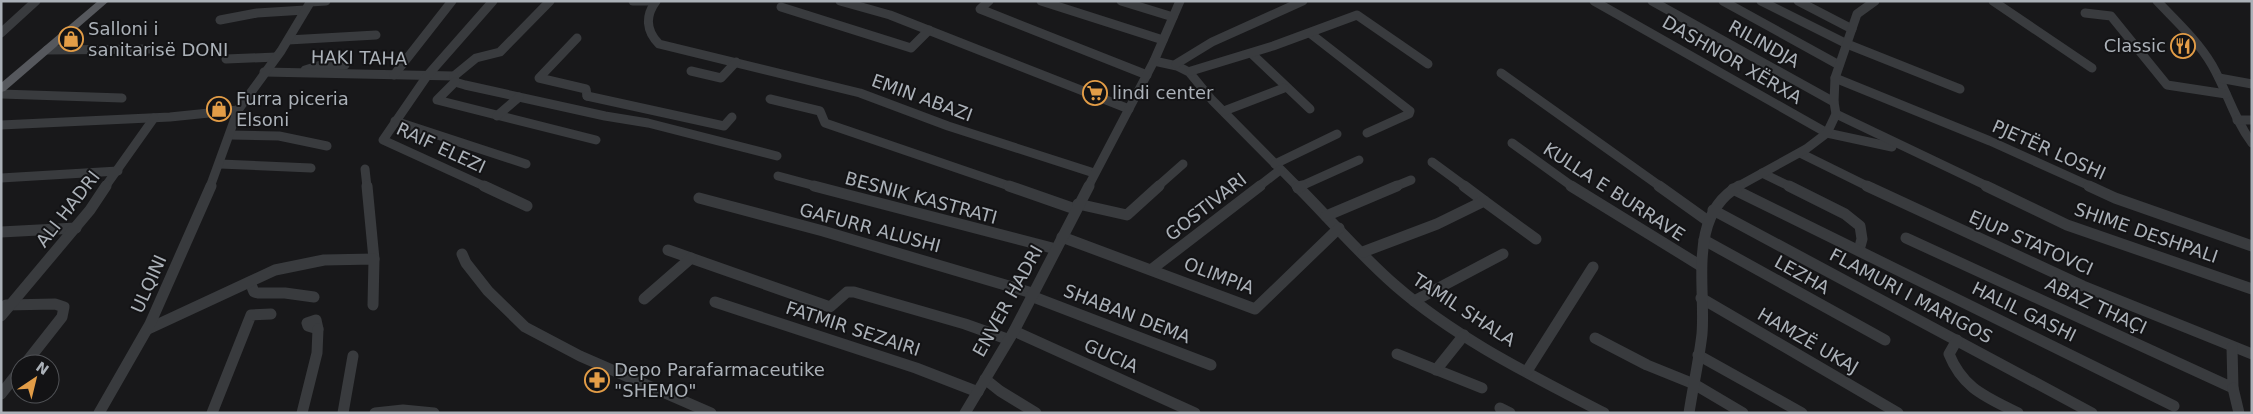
<svg xmlns="http://www.w3.org/2000/svg" width="2253" height="414" viewBox="0 0 2253 414" font-family="'DejaVu Sans',sans-serif">
<style>
.lines{fill:none;stroke-linecap:round;stroke-linejoin:round}
.minor-far1{stroke:#393b3e;stroke-width:9}
.minor{stroke:#393b3e;stroke-width:11}
.major{fill:#56585d;fill-rule:evenodd}
.labels{text-anchor:middle;stroke-width:4;stroke-linejoin:round;paint-order:stroke}
.poi-label{font-size:18px;fill:#abb1b8;stroke:#131315;text-anchor:start}
.street-label{font-size:18px;fill:#abb1b8;stroke:#131315}
</style>
<rect width="100%" height="100%" fill="#18181a"/>
<g class="lines">
<!-- minor-far1 -->
<g class="minor-far1">
<path d="M633,1H656"/>
<path d="M656,1C645,16 646,31 659,44L860,93L948,126L1094,173"/>
<path d="M840,1L890,15L1129,109"/>
<path d="M989,1L980,9L1147,75"/>
<path d="M1041,1L1163,40"/>
<path d="M1121,1L1173,17"/>
<path d="M1594,1L1827,133L1892,147"/>
<path d="M1652,1L1834,102"/>
<path d="M1723,1L1839,65"/>
<path d="M1761,1L1847,44L1960,89"/>
<path d="M1798,1L1852,29"/>
<path d="M1993,1L2092,68"/>
<path d="M2157,1C2176,21 2198,41 2212,65C2227,91 2234,119 2252,143"/>
<path d="M310,2L326,1"/>
<path d="M781,7L911,48L929,30"/>
<path d="M2085,13L2111,16L2167,85L2226,94"/>
<path d="M220,20L257,13L305,10"/>
<path d="M1,33L36,1"/>
<path d="M1311,34L1410,111L1409,114L1367,133"/>
<path d="M577,38L539,78L586,89L587,96"/>
<path d="M288,40L376,35"/>
<path d="M47,50L152,49"/>
<path d="M1252,54L1310,109"/>
<path d="M226,59L276,57"/>
<path d="M1154,61L1177,66L1189,72L1212,100L1298,187"/>
<path d="M1176,64L1212,42L1303,1"/>
<path d="M305,70L321,65H345"/>
<path d="M691,71L721,78L736,62"/>
<path d="M1191,71L1273,46L1357,15L1428,64"/>
<path d="M264,72L454,76L476,58L500,52L550,1"/>
<path d="M1501,73L1661,187"/>
<path d="M394,75L452,1"/>
<path d="M454,76L455,82L465,85L605,116L648,123L777,156"/>
<path d="M1835,78L1990,141L2092,187"/>
<path d="M2219,78L2252,84"/>
<path d="M455,82L437,100L596,140"/>
<path d="M1,94L122,98"/>
<path d="M587,96L724,126L732,117"/>
<path d="M770,99L820,111L825,123L1012,187"/>
<path d="M1224,111L1284,88"/>
<path d="M1836,114L1989,187"/>
<path d="M497,116L519,97"/>
<path d="M2237,120H2252"/>
<path d="M395,121L526,164"/>
<path d="M1,125L170,117L238,110"/>
<path d="M230,135L279,136L327,146"/>
<path d="M1512,143L1573,187"/>
<path d="M1800,153L1869,187"/>
<path d="M1432,162L1466,187"/>
<path d="M220,164L311,168"/>
<path d="M1275,164L1337,134"/>
<path d="M365,169L367,187"/>
<path d="M1762,173L1791,187"/>
<path d="M778,176L819,187"/>
<path d="M1,178L118,171"/>
<path d="M105,187L154,118"/>
<path d="M210,187L238,110L281,51L311,1"/>
<path d="M486,187L383,140L427,76L493,1"/>
<path d="M1088,187L1154,61L1180,1"/>
<path d="M1157,187L1183,164"/>
<path d="M1258,187L1280,170"/>
<path d="M1299,187L1359,160"/>
<path d="M1394,187L1411,180"/>
<path d="M1737,187L1806,149L1827,133L1836,114L1834,102L1835,78L1857,14L1875,1"/>
</g>
<!-- minor -->
<g class="minor">
<path d="M367,186L374,259"/>
<path d="M484,186L527,206"/>
<path d="M814,186L1056,249"/>
<path d="M1009,186L1075,209"/>
<path d="M1297,186C1330,219 1361,256 1396,286C1457,339 1533,376 1604,413"/>
<path d="M1464,186L1484,201"/>
<path d="M1571,186L1701,266"/>
<path d="M1659,186L1708,221"/>
<path d="M1789,186L1845,214L1860,226L1862,239L1859,250"/>
<path d="M1867,186L2083,286L2252,354"/>
<path d="M1986,186L2067,225L2252,289"/>
<path d="M2089,186L2115,198L2252,246"/>
<path d="M1298,188L1302,186"/>
<path d="M1733,189L2174,406"/>
<path d="M699,198L823,231L1032,293"/>
<path d="M1078,204L1127,215L1159,186"/>
<path d="M1713,210L2092,413"/>
<path d="M1326,216L1397,186"/>
<path d="M1,232L76,228"/>
<path d="M1062,237L1255,309L1339,228"/>
<path d="M1906,238L2233,388L2232,347"/>
<path d="M1704,240L1885,340"/>
<path d="M668,250L830,307L847,292H854L965,324L1007,339"/>
<path d="M1363,252L1437,224L1484,201L1536,239"/>
<path d="M462,254L466,263L488,291L525,327L580,356L711,413"/>
<path d="M1152,269L1260,186"/>
<path d="M250,282L254,292L258,293H285L314,297"/>
<path d="M1031,296L1211,365"/>
<path d="M1701,298L1898,413"/>
<path d="M644,299L691,258"/>
<path d="M1414,301L1503,254"/>
<path d="M715,302L916,368L978,392"/>
<path d="M6,305L55,304L64,307L62,317L25,364"/>
<path d="M1,316L90,210L106,186"/>
<path d="M316,320L318,329L308,326L307,323Z"/>
<path d="M148,329L275,270L324,260L374,259L373,305"/>
<path d="M1014,331L1195,413"/>
<path d="M1595,338L1647,365L1694,384L1743,413"/>
<path d="M1957,340L1949,354C1963,389 1987,397 2018,413"/>
<path d="M1397,354L1482,388"/>
<path d="M1698,355L1802,413"/>
<path d="M1436,370L1464,335"/>
<path d="M1527,371L1593,267"/>
<path d="M985,379L1000,391L1036,413"/>
<path d="M2233,388L2239,413"/>
<path d="M1,394L20,370"/>
<path d="M1500,408L1510,413"/>
<path d="M99,413L150,324L211,186"/>
<path d="M212,413L251,315L271,314"/>
<path d="M302,413L317,353L318,329"/>
<path d="M343,413L353,356"/>
<path d="M375,413L403,410L434,413"/>
<path d="M965,413L1014,331L1089,186"/>
<path d="M1689,413C1693,387 1699,360 1702,334C1706,286 1687,215 1739,186"/>
</g>
<!-- major -->
<path class="major" d="M98,1H109L5,91L1,92V83Z"/>
</g>
<!-- icons -->
<defs>
<symbol id="shop-ring" viewBox="-11 -11 22 22"><circle r="9.5" fill="#131315" stroke="#e39d47" stroke-width="1.5"/><path d="M-5-2.5h2.3a2.7 3.5 0 0 1 5.4 0H5L5.5 6h-11ZM-1.5-2.5h3a1.5 2.3 0 0 0-3 0Z" fill="#e39d47"/></symbol>
<symbol id="restaurant-ring" viewBox="-11 -11 22 22"><circle r="9.5" fill="#131315" stroke="#e39d47" stroke-width="1.5"/><path d="M-5-6h1v4h1v-4h1v4h1v-4h1v5L-1.5 .5V6h-2V.5L-5-1ZM5-6V6H3V1.5H1.5Q1.5-4 5-6Z" fill="#e39d47"/></symbol>
<symbol id="supermarket-ring" viewBox="-11 -11 22 22"><circle r="9.5" fill="#131315" stroke="#e39d47" stroke-width="1.5"/><path d="M-6-5.5h2.5l.6 2H6L4.5 2H-2.5L-4.4-4H-6ZM-1.5 3.2a1.3 1.3 0 1 0 .1 0ZM3 3.2a1.3 1.3 0 1 0 .1 0Z" fill="#e39d47"/></symbol>
<symbol id="pharmacy-ring" viewBox="-11 -11 22 22"><circle r="9.5" fill="#131315" stroke="#e39d47" stroke-width="1.5"/><path d="M-2-6h4v4h4v4h-4v4h-4v-4h-4v-4h4Z" fill="#e39d47"/></symbol>
</defs>
<g fill-rule="evenodd">
<use href="#shop-ring" x="57" y="25" width="28" height="28"/>
<use href="#restaurant-ring" x="2169" y="32" width="28" height="28"/>
<use href="#supermarket-ring" x="1081" y="79" width="28" height="28"/>
<use href="#shop-ring" x="205" y="95" width="28" height="28"/>
<use href="#pharmacy-ring" x="583" y="366" width="28" height="28"/>
</g>
<g class="labels">
<!-- poi labels -->
<g class="poi-label">
<text x="88" y="35">Salloni i<tspan x="88" dy="21">sanitarisë DONI</tspan></text>
<text x="2166" y="52" text-anchor="end">Classic</text>
<text x="1112" y="99">lindi center</text>
<text x="236" y="105">Furra piceria<tspan x="236" dy="21">Elsoni</tspan></text>
<text x="614" y="376">Depo Parafarmaceutike<tspan x="614" dy="21">"SHEMO"</tspan></text>
</g>
<!-- street labels -->
<g class="street-label">
<text transform="translate(1764 44) rotate(29)" y="6">RILINDJA</text>
<text transform="translate(359 58) rotate(1)" y="6">HAKI TAHA</text>
<text transform="translate(1732 60) rotate(30)" y="6">DASHNOR XËRXA</text>
<text transform="translate(922 98) rotate(20)" y="6">EMIN ABAZI</text>
<text transform="translate(441 148) rotate(25)" y="6">RAIF ELEZI</text>
<text transform="translate(2049 150) rotate(24)" y="6">PJETËR LOSHI</text>
<text transform="translate(1614 192) rotate(33)" y="6">KULLA E BURRAVE</text>
<text transform="translate(921 198) rotate(15)" y="6">BESNIK KASTRATI</text>
<text transform="translate(1206 207) rotate(-38)" y="6">GOSTIVARI</text>
<text transform="translate(68 209) rotate(-52)" y="6">ALI HADRI</text>
<text transform="translate(870 228) rotate(15)" y="6">GAFURR ALUSHI</text>
<text transform="translate(2146 233) rotate(19)" y="6">SHIME DESHPALI</text>
<text transform="translate(2031 243) rotate(24)" y="6">EJUP STATOVCI</text>
<text transform="translate(1802 275) rotate(29)" y="6">LEZHA</text>
<text transform="translate(1219 276) rotate(21)" y="6">OLIMPIA</text>
<text transform="translate(149 284) rotate(-66)" y="6">ULQINI</text>
<text transform="translate(1911 296) rotate(28)" y="6">FLAMURI I MARIGOS</text>
<text transform="translate(1008 301) rotate(-61)" y="6">ENVER HADRI</text>
<text transform="translate(2096 306) rotate(25)" y="6">ABAZ THAÇI</text>
<text transform="translate(1464 310) rotate(33)" y="6">TAMIL SHALA</text>
<text transform="translate(2024 312) rotate(26)" y="6">HALIL GASHI</text>
<text transform="translate(1127 314) rotate(21)" y="6">SHABAN DEMA</text>
<text transform="translate(853 329) rotate(18)" y="6">FATMIR SEZAIRI</text>
<text transform="translate(1808 341) rotate(30)" y="6">HAMZË UKAJ</text>
<text transform="translate(1111 356) rotate(24)" y="6">GUCIA</text>
</g>
</g>
<!-- border -->
<rect width="2253" height="414" fill="none" stroke="#abb1b8" stroke-width="5"/>
<!-- north arrow -->
<g transform="translate(35 379) rotate(35)"><circle r="24" fill="#131315" stroke="#505256"/>
<path d="M0-4L9 19L0 12L-9 19Z" fill="#e39d47"/>
<text y="-8" font-size="14" font-weight="bold" text-anchor="middle" fill="#abb1b8">N</text>
</g>
</svg>
